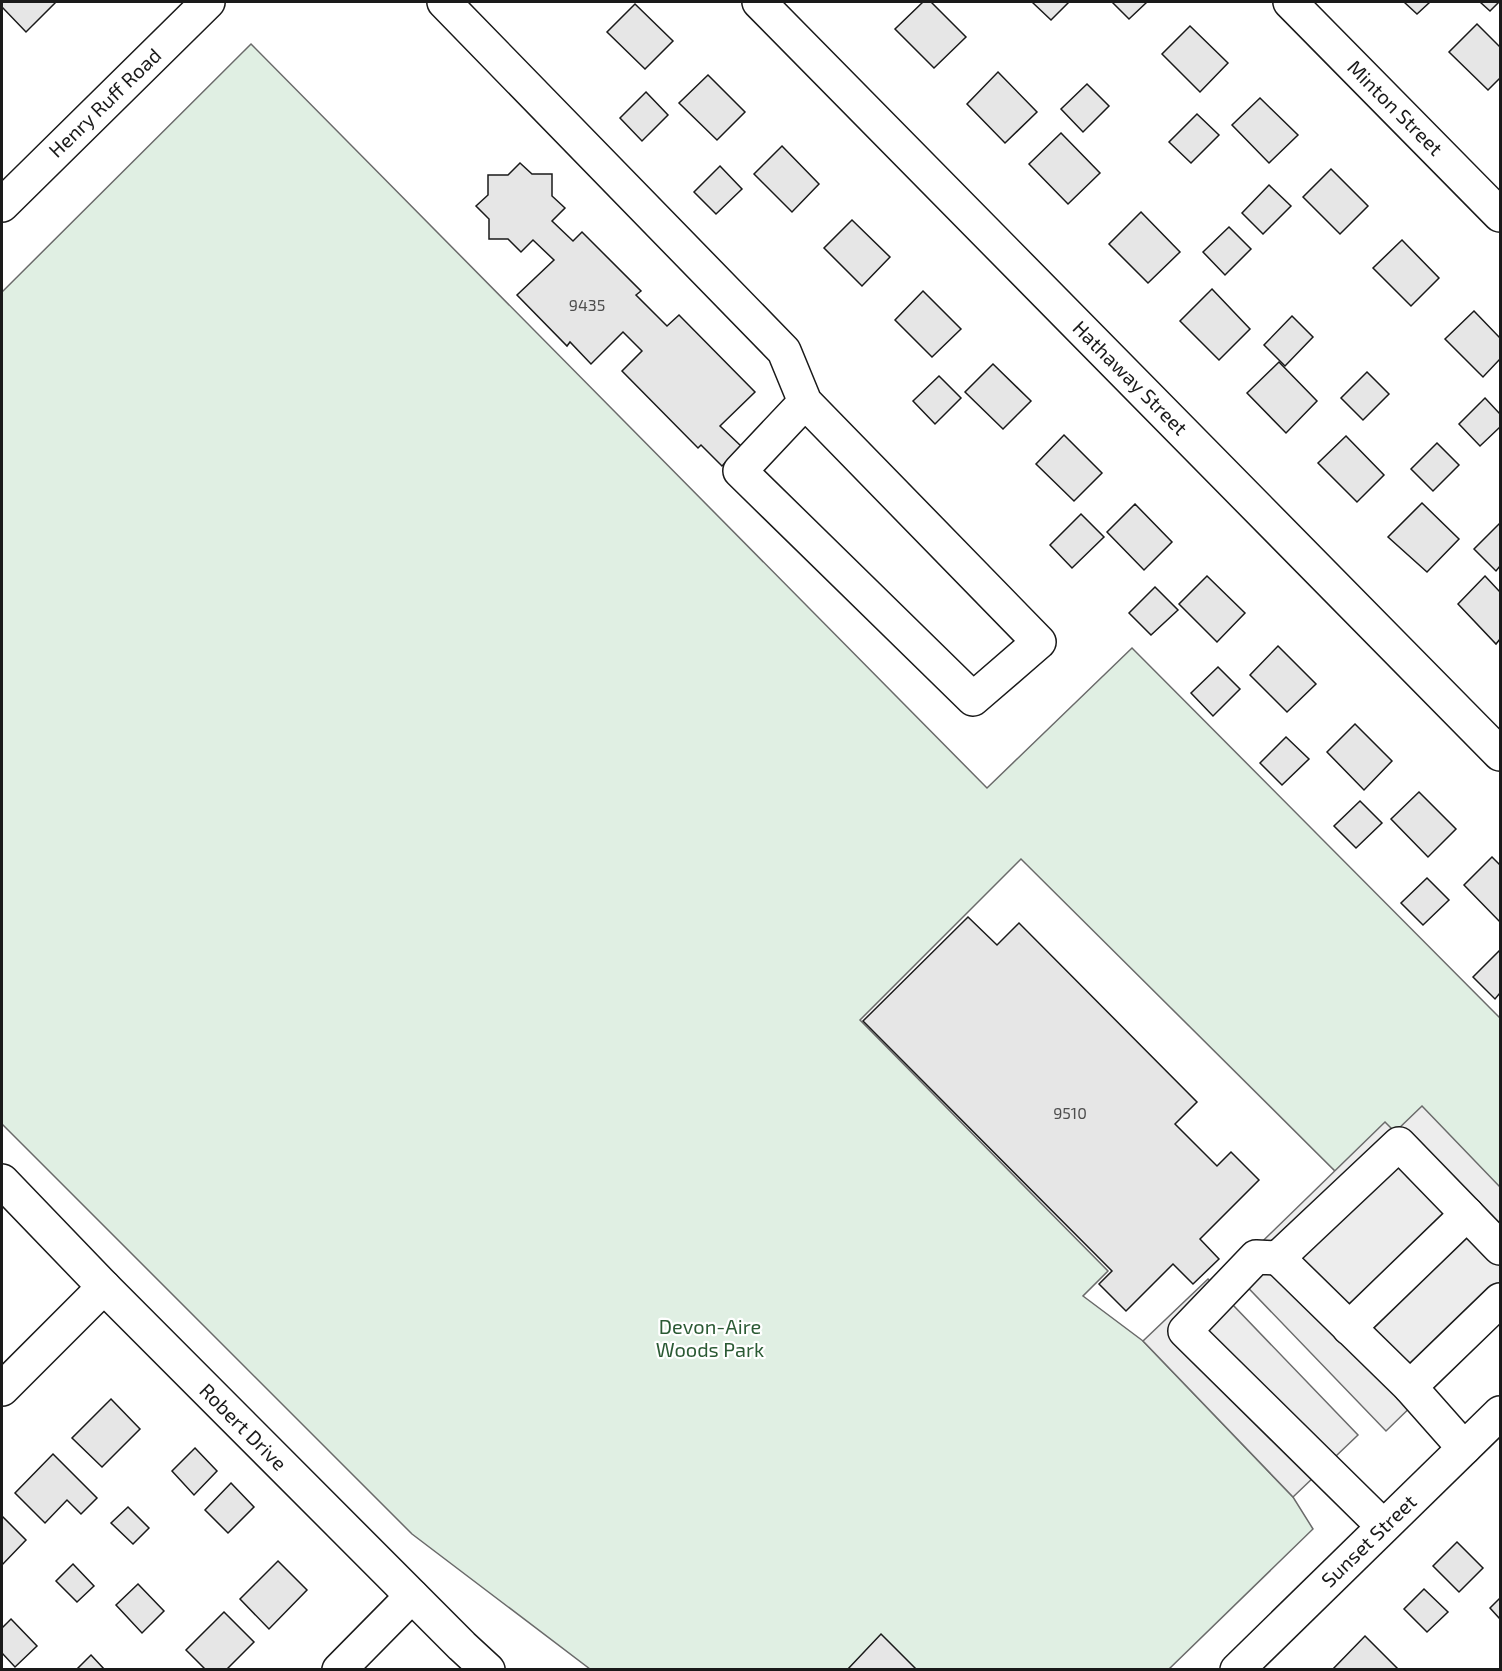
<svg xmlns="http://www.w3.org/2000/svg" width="1502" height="1671" viewBox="0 0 1502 1671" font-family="'Exo 2',sans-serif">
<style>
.green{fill:#e0efe3;stroke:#6a6a6a;stroke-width:1.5}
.parking{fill:#ededed;stroke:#6a6a6a;stroke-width:1.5}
.building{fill:#e6e6e6;stroke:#1a1a1a;stroke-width:1.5}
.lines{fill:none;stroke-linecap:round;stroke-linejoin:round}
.minor-casing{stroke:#1a1a1a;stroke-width:36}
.minor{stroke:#fff;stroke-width:33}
.labels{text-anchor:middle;stroke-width:4.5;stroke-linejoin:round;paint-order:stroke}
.number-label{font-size:16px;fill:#4d4d4d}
.street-label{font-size:20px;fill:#1a1a1a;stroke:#fff}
.park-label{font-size:20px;fill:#2b5a34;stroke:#fff}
</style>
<rect width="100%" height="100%" fill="#fff"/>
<!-- green -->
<path class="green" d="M251,44L987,788L1132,648L1500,1018V1242L1336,1172L1021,859L860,1020L1108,1271L1083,1296L1143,1341L1293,1497L1313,1529L1169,1669H590L412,1534L2,1124V292Z"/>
<!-- parking -->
<g class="parking">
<path d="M1422,1106L1500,1187V1320L1386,1431L1232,1271L1385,1122L1395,1132Z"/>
<path d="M1208,1279L1358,1435L1293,1497L1143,1341Z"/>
</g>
<!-- building -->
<g class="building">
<path d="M2,2H54L55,3L26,32L2,7Z"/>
<path d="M923,2H931L966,37L934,68L895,29Z"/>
<path d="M1032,2H1069L1051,20Z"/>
<path d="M1112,2H1147L1129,19Z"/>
<path d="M1404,2H1430L1417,14Z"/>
<path d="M1480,2H1499L1490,11Z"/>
<path d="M635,4L673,41L645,69L607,32Z"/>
<path d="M1477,24L1500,47V78L1488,90L1449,52Z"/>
<path d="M1190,26L1228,63L1200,92L1162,54Z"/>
<path d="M998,72L1037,112L1005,143L967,104Z"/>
<path d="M708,75L745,112L717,140L679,103Z"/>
<path d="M1087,84L1109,106L1083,132L1061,109Z"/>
<path d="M646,92L668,115L642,141L620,118Z"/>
<path d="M1260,98L1298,135L1269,163L1232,125Z"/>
<path d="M1197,114L1219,135L1191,163L1169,142Z"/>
<path d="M1061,133L1100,173L1068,204L1029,164Z"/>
<path d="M782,146L819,184L792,212L754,174Z"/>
<path d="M520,163L532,174H552V196L565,208L552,221L573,241L582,232L641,291L636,295L667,326L679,315L755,392L720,426L741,446L722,466L701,445L698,448L622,371L642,351L623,332L591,364L570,342L567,346L517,295L554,260L533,240L521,252L508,239H489V219L476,206L488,195V175H508Z"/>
<path d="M720,166L742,189L716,214L694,192Z"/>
<path d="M1331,169L1368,206L1340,234L1303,197Z"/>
<path d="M1269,185L1291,206L1263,234L1242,213Z"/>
<path d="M1141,212L1180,252L1148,283L1109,244Z"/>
<path d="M852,220L890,257L862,286L824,248Z"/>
<path d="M1229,227L1251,249L1225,275L1203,252Z"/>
<path d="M1402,240L1439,278L1411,306L1373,268Z"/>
<path d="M1212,289L1250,329L1219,360L1180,321Z"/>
<path d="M923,291L961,329L932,357L895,320Z"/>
<path d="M1474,311L1500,338V359L1483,377L1445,339Z"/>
<path d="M1292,316L1313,337L1285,366L1264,345Z"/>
<path d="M1279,362L1317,401L1286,433L1247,393Z"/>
<path d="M993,364L1031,401L1003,429L965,392Z"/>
<path d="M1367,372L1389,394L1363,420L1341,398Z"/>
<path d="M939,376L961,398L935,424L913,401Z"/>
<path d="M1485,398L1500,414V427L1480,446L1459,424Z"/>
<path d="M1064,435L1102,473L1074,501L1036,464Z"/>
<path d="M1346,436L1384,475L1357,502L1318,463Z"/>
<path d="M1437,443L1459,465L1433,491L1411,469Z"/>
<path d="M1422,503L1459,539L1427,572L1388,537Z"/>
<path d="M1135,504L1172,542L1144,570L1107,532Z"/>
<path d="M1081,514L1104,537L1072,568L1050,545Z"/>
<path d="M1500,523V566L1496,571L1474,549Z"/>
<path d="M1207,576L1245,613L1217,642L1179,604Z"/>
<path d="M1485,576L1500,592V639L1496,644L1458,604Z"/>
<path d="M1155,587L1178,610L1151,635L1129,613Z"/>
<path d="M1278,646L1316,684L1287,712L1250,675Z"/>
<path d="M1218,667L1240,689L1213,716L1191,693Z"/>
<path d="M1355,724L1392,761L1364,790L1327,752Z"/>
<path d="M1286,737L1309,759L1282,785L1260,763Z"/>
<path d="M1419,792L1456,829L1428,857L1391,819Z"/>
<path d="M1360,801L1382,823L1356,848L1334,826Z"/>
<path d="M1492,857L1500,865V922L1464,885Z"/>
<path d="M1427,878L1449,900L1423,925L1401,903Z"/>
<path d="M968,917L997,945L1019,923L1197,1102L1175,1124L1217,1166L1231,1152L1259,1180L1200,1239L1219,1259L1193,1284L1173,1264L1126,1311L1099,1284L1112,1271L863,1021Z"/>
<path d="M1499,951L1500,953V993L1495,999L1473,977Z"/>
<path d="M111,1399L140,1429L102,1467L72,1438Z"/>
<path d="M195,1448L217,1471L194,1495L172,1471Z"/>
<path d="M53,1454L97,1498L81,1514L67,1500L45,1523L15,1493Z"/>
<path d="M231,1483L254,1507L228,1533L205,1510Z"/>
<path d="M128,1507L149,1528L133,1544L111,1523Z"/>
<path d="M2,1516L26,1540L2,1565Z"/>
<path d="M1457,1542L1483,1568L1459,1592L1433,1566Z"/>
<path d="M278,1561L307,1590L269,1629L240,1599Z"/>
<path d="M73,1564L94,1586L77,1602L56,1581Z"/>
<path d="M138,1584L164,1611L142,1633L116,1605Z"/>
<path d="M1424,1589L1448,1612L1427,1632L1404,1609Z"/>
<path d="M1500,1598V1619L1490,1608Z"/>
<path d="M224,1612L254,1642L226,1670H206L186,1650Z"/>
<path d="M11,1619L37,1646L15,1667L2,1653V1628Z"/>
<path d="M881,1634L917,1670H847Z"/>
<path d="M1365,1636L1399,1670H1332Z"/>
<path d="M91,1655L105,1670H76Z"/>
</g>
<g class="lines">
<defs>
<g id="minor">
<path d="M444,2L784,351L805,402L1039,642L973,699L740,471L805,402"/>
<path d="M759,2L1500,754"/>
<path d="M1290,2L1500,215"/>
<path d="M2,205L208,2"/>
<path d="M2,1181L104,1287L462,1646L488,1670"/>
<path d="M1278,1258L1256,1257L1185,1331L1383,1526"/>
<path d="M1349,1328L1467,1214"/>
<path d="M1410,1387L1500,1300"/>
<path d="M2,1389L104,1287"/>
<path d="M1464,1448L1410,1387L1278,1258L1399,1144L1500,1248"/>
<path d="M339,1670L412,1596"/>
<path d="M1237,1670L1500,1413"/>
</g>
</defs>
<!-- minor casing -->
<use href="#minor" class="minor-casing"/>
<!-- minor -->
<use href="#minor" class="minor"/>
</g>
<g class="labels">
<!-- number labels -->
<g class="number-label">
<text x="587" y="311">9435</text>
<text x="1070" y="1119">9510</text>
</g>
<!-- street labels -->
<g class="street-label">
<text transform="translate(105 103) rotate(-44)" y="7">Henry Ruff Road</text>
<text transform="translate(1395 108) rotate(45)" y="7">Minton Street</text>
<text transform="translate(1130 378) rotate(45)" y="7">Hathaway Street</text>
<text transform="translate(243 1427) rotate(45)" y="7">Robert Drive</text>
<text transform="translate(1369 1541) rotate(-44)" y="7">Sunset Street</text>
</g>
<!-- park labels -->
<g class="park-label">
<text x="710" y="1334">Devon-Aire<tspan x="710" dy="23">Woods Park</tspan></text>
</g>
</g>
<!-- border -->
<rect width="1502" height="1671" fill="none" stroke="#1a1a1a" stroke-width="6"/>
</svg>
